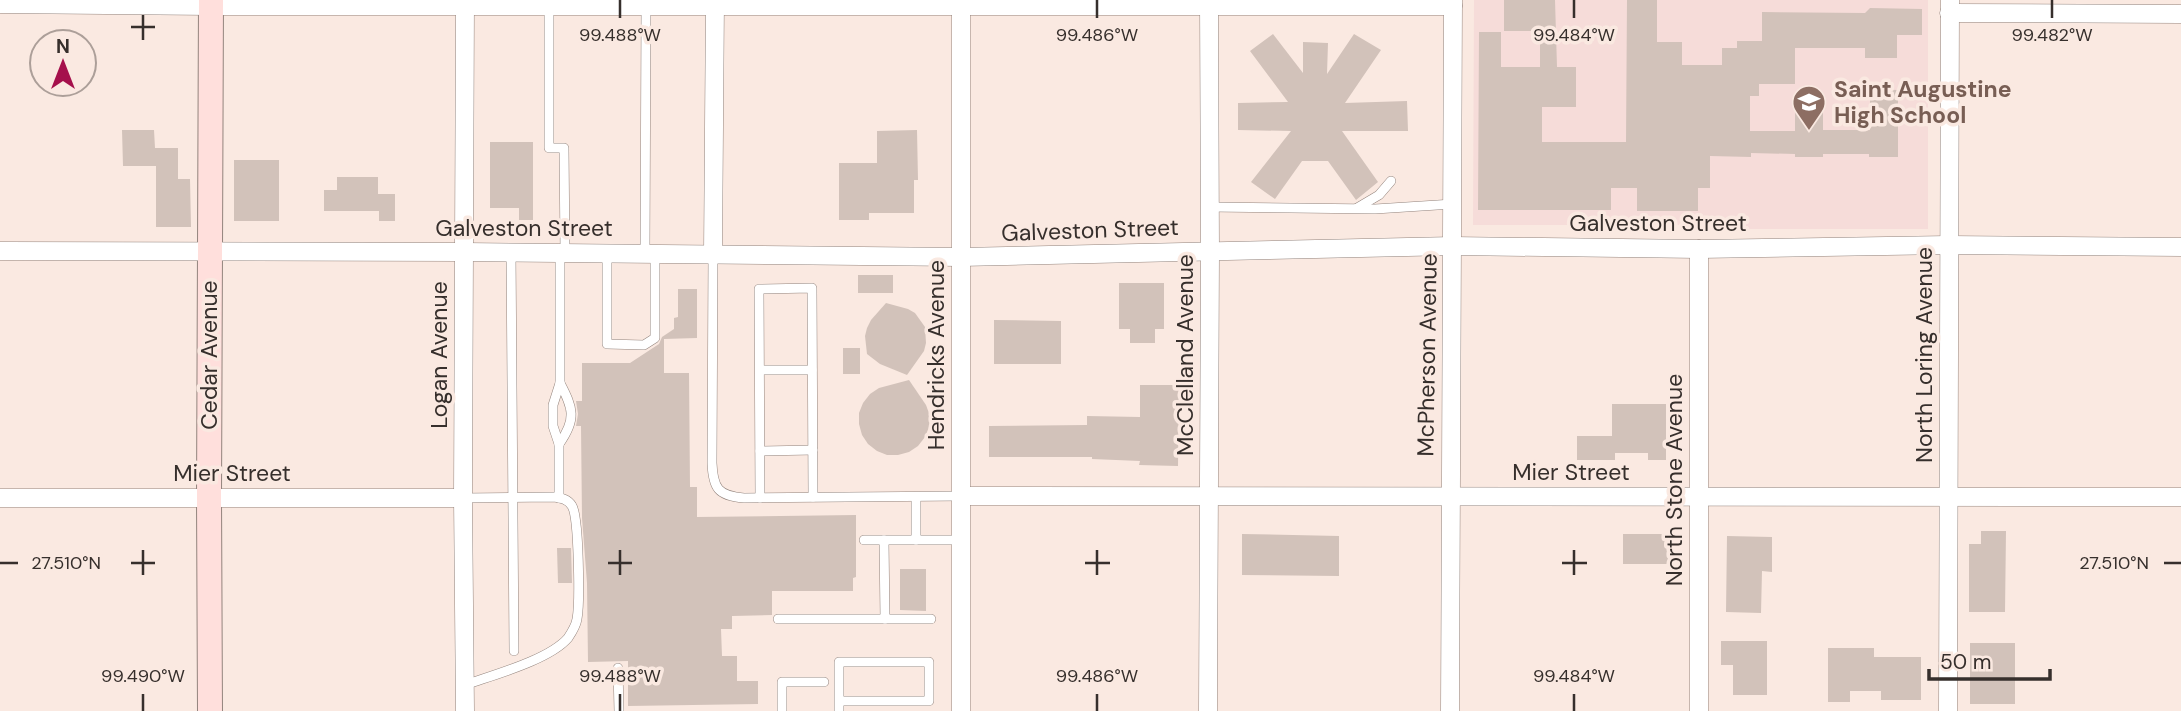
<svg xmlns="http://www.w3.org/2000/svg" width="2181" height="711" viewBox="0 0 2181 711" font-family="'DM Sans',sans-serif">
<style>
.education{fill:#f6dcd9}
.building{fill:#d2c2ba}
.lines{fill:none;stroke-linecap:round;stroke-linejoin:round}
.lane-casing{stroke:#93847d;stroke-width:10}
.street-casing{stroke:#93847d;stroke-width:19}
.secondary-casing{stroke:#93847d;stroke-width:26}
.lane{stroke:#fff;stroke-width:9}
.street{stroke:#fff;stroke-width:18}
.secondary{stroke:#ffdfdc;stroke-width:24}
.ticks{fill:none;stroke:#362f2c;stroke-width:2.5}
.labels{text-anchor:middle;stroke-width:7;stroke-linejoin:round;paint-order:stroke}
.education-label{font-size:23px;font-weight:bold;fill:#785e54;stroke:#fae9e1;text-anchor:start}
.street-label{font-size:23px;fill:#362f2c;stroke:#fae9e1}
.ticks-label{font-size:18px;text-anchor:middle;fill:#362f2c;stroke:#fae9e1;stroke-width:7;stroke-linejoin:round;paint-order:stroke}
</style>
<rect width="100%" height="100%" fill="#fae9e1"/>
<!-- education -->
<path class="education" d="M1474,0H1928V229H1738L1724,225H1473Z"/>
<!-- building -->
<g class="building">
<path d="M1504,0H1555L1557,67H1576V107H1542V142H1626L1627,0H1657V42H1682V65H1722V48H1737V41H1762V12L1865,13L1870,8L1922,9V35H1897V58H1865V48H1795V84H1759V96H1750V131H1795V99H1823V130H1870V89L1898,90V157H1869V154H1823V157H1795V154L1751,153V157L1710,156V188H1698V211H1637V188H1611V210H1478L1479,32H1501V67H1540V31H1504Z"/>
<path d="M1273,34L1303,73V42L1328,43L1327,74L1354,34L1381,50L1345,103L1407,101L1408,131H1342L1378,182L1356,200L1328,161H1302L1275,199L1251,182L1291,131L1238,130V103L1288,102L1250,51Z"/>
<path d="M122,130H154L155,148H178V179H190L191,227H156V166H123Z"/>
<path d="M917,130L918,180H914V213H869V220H839V163H877V131Z"/>
<path d="M490,142H533V220H519V208H490Z"/>
<rect x="234" y="160" width="45" height="61"/>
<path d="M337,177H378V194H395V221H379V211H324V190H337Z"/>
<rect x="858" y="275" width="35" height="18"/>
<path d="M1119,283H1164V329H1155V343H1130V329H1119Z"/>
<path d="M678,289H697V338L664,339V373H689L690,487H697V517L856,515V577L853,578V591H772V615L732,616V629H721L722,656H737V681H758V704L628,706V661L588,662L587,583L582,518L581,426H576L578,414L576,401H582V363H630L659,344L662,337L674,329V318L678,317Z"/>
<path d="M886,303L908,309L915,313L925,327L926,343L924,351L907,375L880,364L867,354L865,336L867,328L871,320Z"/>
<path d="M994,320L1061,321V364H994Z"/>
<rect x="843" y="348" width="17" height="26"/>
<path d="M909,380L926,405L930,416L929,427L925,437L918,446L909,452L898,455H887L877,451L868,444L862,435L859,424V413L863,403L870,394L879,388Z"/>
<path d="M1140,385H1179L1178,466L1139,465L1140,461L1092,459V457H989V426L1087,425V416L1140,417Z"/>
<path d="M1612,404H1666V460H1648V453H1615V460H1577V436H1612Z"/>
<path d="M1981,531H2006L2005,612H1969V544H1981Z"/>
<path d="M1242,534L1339,536V576L1242,575Z"/>
<rect x="1623" y="534" width="45" height="30"/>
<path d="M1727,536L1772,537V572L1762,571L1761,613L1726,612Z"/>
<path d="M557,548H571L572,583H558Z"/>
<path d="M900,569H926V611L900,610Z"/>
<path d="M1721,641H1767V695H1733V665H1721Z"/>
<rect x="1970" y="643" width="45" height="61"/>
<path d="M1828,648H1874V657H1921V700H1881V691H1850V702H1828Z"/>
</g>
<g class="lines">
<defs>
<g id="lane">
<path d="M549,6V148H564L565,252"/>
<path d="M1210,207L1375,209L1453,204"/>
<path d="M1357,208L1379,195L1391,181"/>
<path d="M511,252L514,651"/>
<path d="M607,253V344L644,345L655,338V253"/>
<path d="M645,253L646,6"/>
<path d="M713,254L712,463C713,488 718,496 744,498L961,496"/>
<path d="M760,370H812"/>
<path d="M559,444C577,419 573,408 560,383"/>
<path d="M760,451L813,450"/>
<path d="M916,497V540"/>
<path d="M463,498L554,497C561,498 568,499 572,506C579,517 580,603 577,619C576,626 572,632 568,638C549,660 493,675 465,685"/>
<path d="M559,498V444L553,426V405L560,383V252"/>
<path d="M760,498L759,289L812,288L813,497"/>
<path d="M864,540H960"/>
<path d="M884,540L885,619"/>
<path d="M778,619H931"/>
<path d="M618,668L619,711"/>
<path d="M839,701H929V662H839V711"/>
<path d="M782,711V682H824"/>
</g>
<g id="street">
<path d="M465,0L463,498L465,711"/>
<path d="M0,4L211,6H1453"/>
<path d="M1949,13L2181,14"/>
<path d="M0,251L465,252L961,257L1453,246L1699,249L1948,245L2181,247"/>
<path d="M713,254L715,0"/>
<path d="M961,496L2181,497"/>
<path d="M0,498H463"/>
<path d="M961,711V0"/>
<path d="M1208,711L1210,251L1209,0"/>
<path d="M1450,711L1453,0"/>
<path d="M1699,711V249"/>
<path d="M1948,711L1950,0"/>
</g>
<path id="secondary" d="M210,711L209,498L211,0"/>
</defs>
<!-- lane casing -->
<use href="#lane" class="lane-casing"/>
<!-- street casing -->
<use href="#street" class="street-casing"/>
<!-- secondary casing -->
<use href="#secondary" class="secondary-casing"/>
<!-- lane -->
<use href="#lane" class="lane"/>
<!-- street -->
<use href="#street" class="street"/>
<!-- secondary -->
<use href="#secondary" class="secondary"/>
</g>
<!-- ticks -->
<path class="ticks" d="M620,0V18M1097,0V18M1574,0V18M2052,0V18M143,15V40M131,27H155M143,550V575M620,550V575M1097,550V575M1574,550V575M0,563H18M131,563H155M608,563H632M1085,563H1110M1562,563H1587M2164,563H2181M143,694V711M620,694V711M1097,694V711M1574,694V711"/>
<!-- icons -->
<defs>
<symbol id="school-pin" viewBox="-11 -11 22 30"><path d="M0 17L-7.5 6A9.5 9.5 0 1 1 7.5 6Z" fill="#8d6e63" stroke="#fae9e1"/><path d="M0-5L7-2L0 1L-7-2ZM-4 1L0 2.5L4 1V4Q0 6-4 4Z" fill="#fff"/></symbol>
</defs>
<g fill-rule="evenodd">
<use href="#school-pin" x="1790" y="83" width="38" height="52"/>
</g>
<g class="labels">
<!-- education labels -->
<g class="education-label">
<text x="1834" y="97">Saint Augustine<tspan x="1834" dy="26">High School</tspan></text>
</g>
<!-- street labels -->
<g class="street-label">
<text x="1658" y="231">Galveston Street</text>
<text x="524" y="236">Galveston Street</text>
<text transform="translate(1090 230) rotate(-2)" y="8">Galveston Street</text>
<text transform="translate(209 355) rotate(-90)" y="8">Cedar Avenue</text>
<text transform="translate(439 355) rotate(-90)" y="8">Logan Avenue</text>
<text transform="translate(936 355) rotate(-90)" y="8">Hendricks Avenue</text>
<text transform="translate(1185 355) rotate(-90)" y="8">McClelland Avenue</text>
<text transform="translate(1427 355) rotate(-89)" y="8">McPherson Avenue</text>
<text transform="translate(1924 355) rotate(-90)" y="8">North Loring Avenue</text>
<text x="1571" y="480">Mier Street</text>
<text x="232" y="481">Mier Street</text>
<text transform="translate(1674 480) rotate(-90)" y="8">North Stone Avenue</text>
</g>
</g>
<g class="ticks-label">
<text x="620" y="41">99.488°W</text>
<text x="1097" y="41">99.486°W</text>
<text x="1574" y="41">99.484°W</text>
<text x="2052" y="41">99.482°W</text>
<text x="66" y="569">27.510°N</text>
<text x="2114" y="569">27.510°N</text>
<text x="143" y="682">99.490°W</text>
<text x="620" y="682">99.488°W</text>
<text x="1097" y="682">99.486°W</text>
<text x="1574" y="682">99.484°W</text>
</g>
<!-- north arrow -->
<g transform="translate(63 63)"><circle r="33" fill="#fae9e1" stroke="#ac9f99" stroke-width="2"/>
<path d="M0-5L12 26L0 18L-12 26Z" fill="#a5104c"/>
<text y="-10" font-size="19" font-weight="bold" text-anchor="middle" fill="#362f2c">N</text>
</g>
<!-- scale -->
<path d="M1929 669v10h121v-10" fill="none" stroke="#362f2c" stroke-width="3.5"/>
<text x="1940" y="669" font-size="21" fill="#362f2c" stroke="#fae9e1" stroke-width="5" paint-order="stroke">50 m</text>
</svg>
